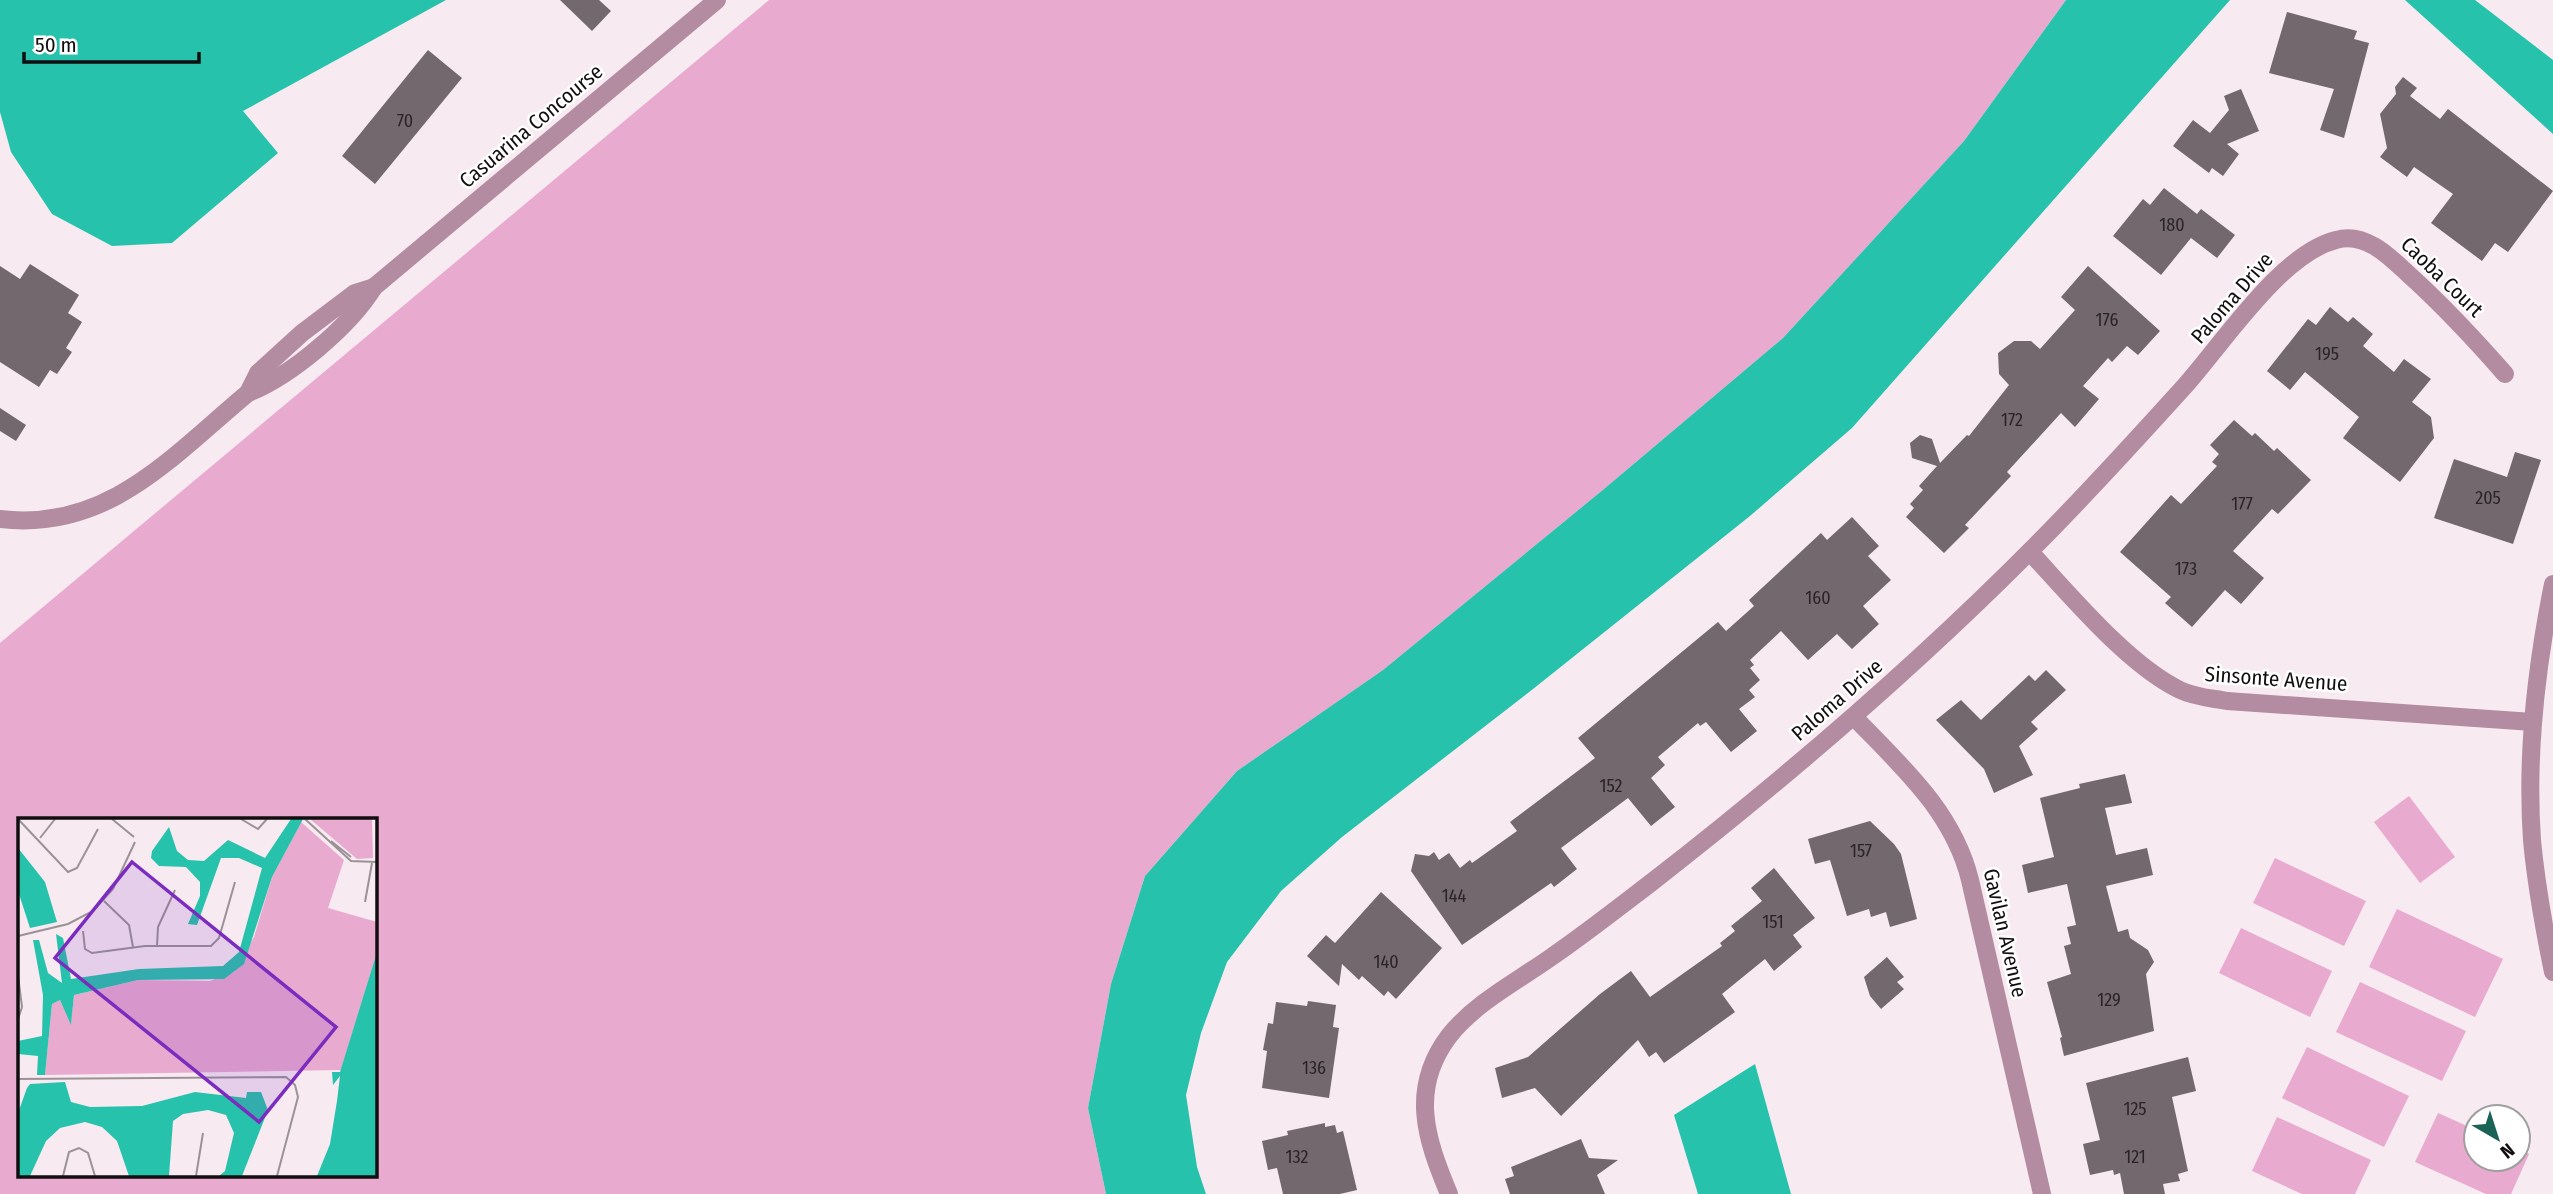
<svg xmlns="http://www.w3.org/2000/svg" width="2553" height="1194" viewBox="0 0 2553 1194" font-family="'Fira Sans Condensed',sans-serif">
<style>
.green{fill:#e9aacf;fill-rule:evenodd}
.water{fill:#27c2ab}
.building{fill:#73686e}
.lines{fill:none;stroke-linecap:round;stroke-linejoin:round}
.minor{stroke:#b38ca2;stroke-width:18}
.labels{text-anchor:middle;stroke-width:5;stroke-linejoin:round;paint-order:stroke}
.number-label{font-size:18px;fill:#2a2428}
.street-label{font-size:21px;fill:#120e10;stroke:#fff}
.inset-road{fill:none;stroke:#9b9297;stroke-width:2}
.view{fill:#7b2cbf;fill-opacity:0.15;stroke:#7b2cbf;stroke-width:3.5}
.inset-edge{fill:none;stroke:#120e10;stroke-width:3.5}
</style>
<rect width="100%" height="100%" fill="#f7eaf1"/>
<!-- green -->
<g class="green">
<path d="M769,0H2066L1964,141L1783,338L1604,489L1383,670L1237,771L1145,876L1111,984L1088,1108L1106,1194H0V643ZM19,820H374V1175H19Z"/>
<path d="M2409,796L2455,857L2420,883L2374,822Z"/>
<path d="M2275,858L2366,901L2344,946L2253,903Z"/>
<path d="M2397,909L2503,959L2475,1017L2369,967Z"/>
<path d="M2241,928L2332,971L2310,1017L2219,973Z"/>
<path d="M2360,982L2466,1031L2442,1081L2336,1032Z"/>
<path d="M2307,1047L2409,1096L2384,1147L2282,1098Z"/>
<path d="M2438,1113L2476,1130V1159H2518V1149L2529,1154L2511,1194H2486L2415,1162Z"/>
<path d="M2277,1117L2371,1160L2355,1194H2302L2252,1171Z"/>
</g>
<!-- water -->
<g class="water">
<path d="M0,0H446L243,111L278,153L172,243L112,246L52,214L11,152L0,112Z"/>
<path d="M2066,0H2230L1852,428L1750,516L1533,689L1342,837L1281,891L1227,962L1201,1033L1186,1095L1197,1167L1206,1194H1106L1088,1108L1111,984L1145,876L1237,771L1383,670L1604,489L1783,338L1964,141Z"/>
<path d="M2405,0H2475L2553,60V134Z"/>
<path d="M1755,1064L1791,1194H1698L1674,1115Z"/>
</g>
<!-- building -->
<g class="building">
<path d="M560,0H599L611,11L592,31Z"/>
<path d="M2287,12L2357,31L2354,39L2369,43L2344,138L2320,130L2334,89L2269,73Z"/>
<path d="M428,50L462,78L375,184L342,156Z"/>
<path d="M2403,77L2417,88L2410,96L2440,119L2448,109L2553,191L2508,252L2495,243L2482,261L2431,223L2453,194L2414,167L2407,177L2380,157L2387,148L2380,114L2396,94L2395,87Z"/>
<path d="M2241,89L2259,131L2227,144L2239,154L2223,176L2212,168L2209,173L2173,146L2193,120L2210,133L2229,110L2224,96Z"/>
<path d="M2164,188L2197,214L2201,209L2235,235L2217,258L2191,238L2161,275L2113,236L2143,199L2150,205Z"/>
<path d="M30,264L79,295L68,313L82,322L66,348L72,352L57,374L50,370L39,387L0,362V266L20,279Z"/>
<path d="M2088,266L2160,331L2138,355L2127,346L2112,362L2108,358L2083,386L2099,399L2075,427L2061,413L2007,472L2011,476L1965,525L1969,528L1944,553L1906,517L1914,508L1910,504L1923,490L1919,486L1937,466L1912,458L1910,443L1920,435L1932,439L1940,463L1967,435L1969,436L2009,385L1999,374L1998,353L2014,341H2031L2040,349L2075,310L2061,297Z"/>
<path d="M2330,307L2348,322L2353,317L2373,334L2363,346L2394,372L2404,359L2431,379L2412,402L2431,417L2434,438L2400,482L2343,438L2359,417L2305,372L2290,390L2267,371L2308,319L2316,325Z"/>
<path d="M0,408L26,425L16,441L0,431Z"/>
<path d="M2234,420L2252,436L2255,433L2274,451L2277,448L2311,480L2278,514L2272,509L2233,551L2264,578L2241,604L2225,590L2192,627L2165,603L2171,597L2120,552L2171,495L2181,504L2217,466L2212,462L2219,454L2210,445Z"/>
<path d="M2515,452L2541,460L2513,544L2434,518L2454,459L2507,477Z"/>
<path d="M1852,517L1879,546L1868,556L1891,580L1863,606L1879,624L1852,649L1837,634L1808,660L1781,631L1750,660L1754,665L1750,668L1760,680L1749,690L1755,697L1739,709L1757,731L1731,752L1706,722L1700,726L1698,723L1658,757L1665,765L1651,778L1675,807L1651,826L1628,798L1561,848L1577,869L1554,887L1551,883L1462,945L1411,871L1415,854L1429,856L1434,852L1439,860L1449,853L1460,868L1470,860L1472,863L1517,831L1510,822L1595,758L1578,738L1718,622L1726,631L1754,606L1749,600L1821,533L1827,540Z"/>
<path d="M2046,670L2066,690L2031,722L2038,729L2019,746L2033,775L1994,793L1984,769L1936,720L1961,700L1981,720L2029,675L2035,681Z"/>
<path d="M2125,774L2132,803L2105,808L2116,855L2147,848L2153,875L2106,886L2118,932L2128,929L2130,938L2148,950L2154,962L2146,974L2154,1031L2064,1056L2060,1038L2062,1037L2047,982L2071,974L2064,946L2071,944L2067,927L2076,925L2067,884L2028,893L2022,865L2054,857L2040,798L2080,788L2079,784Z"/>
<path d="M1870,821L1894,844L1901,854L1917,919L1890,927L1886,912L1871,917L1869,909L1847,916L1830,860L1815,864L1808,839Z"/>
<path d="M1774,868L1815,918L1793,935L1802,947L1774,971L1765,959L1722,994L1735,1012L1664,1063L1656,1052L1649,1057L1638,1040L1561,1116L1535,1088L1502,1098L1495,1068L1528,1057L1600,994L1631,971L1650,997L1722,946L1720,943L1735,931L1731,926L1762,901L1751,888Z"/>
<path d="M1381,892L1442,948L1396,999L1388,991L1384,996L1362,976L1359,980L1342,964L1339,986L1307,956L1326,935L1335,943Z"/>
<path d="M1887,957L1904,977L1897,982L1904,989L1881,1009L1870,996L1864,977Z"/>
<path d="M1308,1001L1336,1005L1333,1027L1339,1028L1329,1098L1262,1088L1267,1051L1263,1050L1268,1023L1273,1024L1276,1002L1307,1006Z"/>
<path d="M2188,1057L2196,1091L2172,1097L2188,1171L2178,1174L2180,1181L2163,1184L2165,1194H2124L2120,1173L2114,1175L2113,1170L2090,1175L2083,1144L2100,1140L2086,1083Z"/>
<path d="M1325,1123V1127L1335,1125L1337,1133L1343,1131L1357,1190L1340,1194H1283L1277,1168L1268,1170L1262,1141L1288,1135L1287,1131Z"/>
<path d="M1581,1139L1589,1158L1618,1160L1597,1175L1605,1194H1510L1505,1179L1514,1176L1511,1167Z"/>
</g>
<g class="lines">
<!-- minor -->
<g class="minor">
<path d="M248,393L258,373L302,333L355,293L374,287"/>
<path d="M0,519C108,532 172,456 248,393C291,376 350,326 374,287L717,0"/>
<path d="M2030,552C2070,595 2128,665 2180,690C2194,697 2211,698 2227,701L2533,722"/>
<path d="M2553,584C2536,668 2526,754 2532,840C2536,884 2544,928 2553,972"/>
<path d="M1854,717C1901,766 1953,811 1970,880L2042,1194"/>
<path d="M1449,1194C1426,1139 1409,1089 1449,1036C1475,1003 1516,982 1550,958C1585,934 1618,908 1652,882C1787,777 1916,666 2036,545C2087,494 2135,441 2183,388C2222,345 2280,254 2336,240C2349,236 2362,239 2374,246C2390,255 2403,270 2417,282C2448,311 2477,342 2505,374"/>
</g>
</g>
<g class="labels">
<!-- number labels -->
<g class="number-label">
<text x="405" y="127">70</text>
<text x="2172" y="231">180</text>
<text x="2107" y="326">176</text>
<text x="2327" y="360">195</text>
<text x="2012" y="426">172</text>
<text x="2488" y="504">205</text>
<text x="2242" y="510">177</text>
<text x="2186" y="575">173</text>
<text x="1818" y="604">160</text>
<text x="1611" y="792">152</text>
<text x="1861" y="857">157</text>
<text x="1454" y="902">144</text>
<text x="1773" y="928">151</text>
<text x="1386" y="968">140</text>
<text x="2109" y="1006">129</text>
<text x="1314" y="1074">136</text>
<text x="2135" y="1115">125</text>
<text x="1297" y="1163">132</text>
<text x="2135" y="1163">121</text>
</g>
<!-- street labels -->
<g class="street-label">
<text transform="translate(531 126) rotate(-40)" y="7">Casuarina Concourse</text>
<text transform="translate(2442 277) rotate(44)" y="7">Caoba Court</text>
<text transform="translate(2232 298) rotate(-49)" y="7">Paloma Drive</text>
<text transform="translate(2276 679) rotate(4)" y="7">Sinsonte Avenue</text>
<text transform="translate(1837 700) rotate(-41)" y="7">Paloma Drive</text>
<text transform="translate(2005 933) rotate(77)" y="7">Gavilan Avenue</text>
</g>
</g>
<!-- overview -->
<g transform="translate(18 818)">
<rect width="359" height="359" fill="#f7eaf1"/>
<path d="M292,1H354L355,40L339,41ZM283,4L326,42L310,90L359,104V134L323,252L27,257L34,186L42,182L53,206L56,177L120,162L192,163L216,154L236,119L254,59Z" fill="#e9aacf"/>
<path d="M273,1H285L254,59L226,146L206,161L120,162L56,177L53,207L42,182L34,186L27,257H19L20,238L0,236V223L24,218L25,177L15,122H21L30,155L44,165L38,116L45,120L53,161L121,151L205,148L221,134L244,50L221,40H203L179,107L170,106L182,78V64L168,49L141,48L133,40L134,33L151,9L159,33L170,42L186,43L210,22L247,40ZM0,30L27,64L39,104L12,110L0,73ZM359,134V358H299L312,326L319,283L322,258L315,267L314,254H322ZM47,264L53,284L72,289L124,288L177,274L228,280L229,274H243L250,292L224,358H201L207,353L216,315L208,297L190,292L165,296L155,303L151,358H111L99,323L84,309L67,304L42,310L28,323L12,358H0V295L9,270L12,266Z" fill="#27c2ab"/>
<path class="inset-road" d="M0,1L50,54L59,50L80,11M94,1L116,19M223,1L240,11L249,1M287,1L333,43L359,44M22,20L37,1M313,23L333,39M86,83L111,107L115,129M347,84L354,45M65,113L67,131L74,135L127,128H193L201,120L217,64M0,118L50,106L75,93L95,71L117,24M139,128L140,109L157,72M0,158L4,189L0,201M0,261L268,259L277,267L280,279L259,358M45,358L51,334L61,330L70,335L77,358M178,358L185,315"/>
<path class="view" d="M114,44L318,209L241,304L37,140Z"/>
<rect width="359" height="359" class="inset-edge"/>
</g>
<!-- north arrow -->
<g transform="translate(2497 1138) rotate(141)"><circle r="33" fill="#ffffff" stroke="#a09f9f" stroke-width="2"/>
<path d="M0-5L12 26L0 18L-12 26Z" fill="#1b6357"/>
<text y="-10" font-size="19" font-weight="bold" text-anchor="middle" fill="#120e10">N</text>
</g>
<!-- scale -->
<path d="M24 52v10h175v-10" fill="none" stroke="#120e10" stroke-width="3.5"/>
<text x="35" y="52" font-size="21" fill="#120e10" stroke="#ffffff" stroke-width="5" paint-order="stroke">50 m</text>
</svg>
